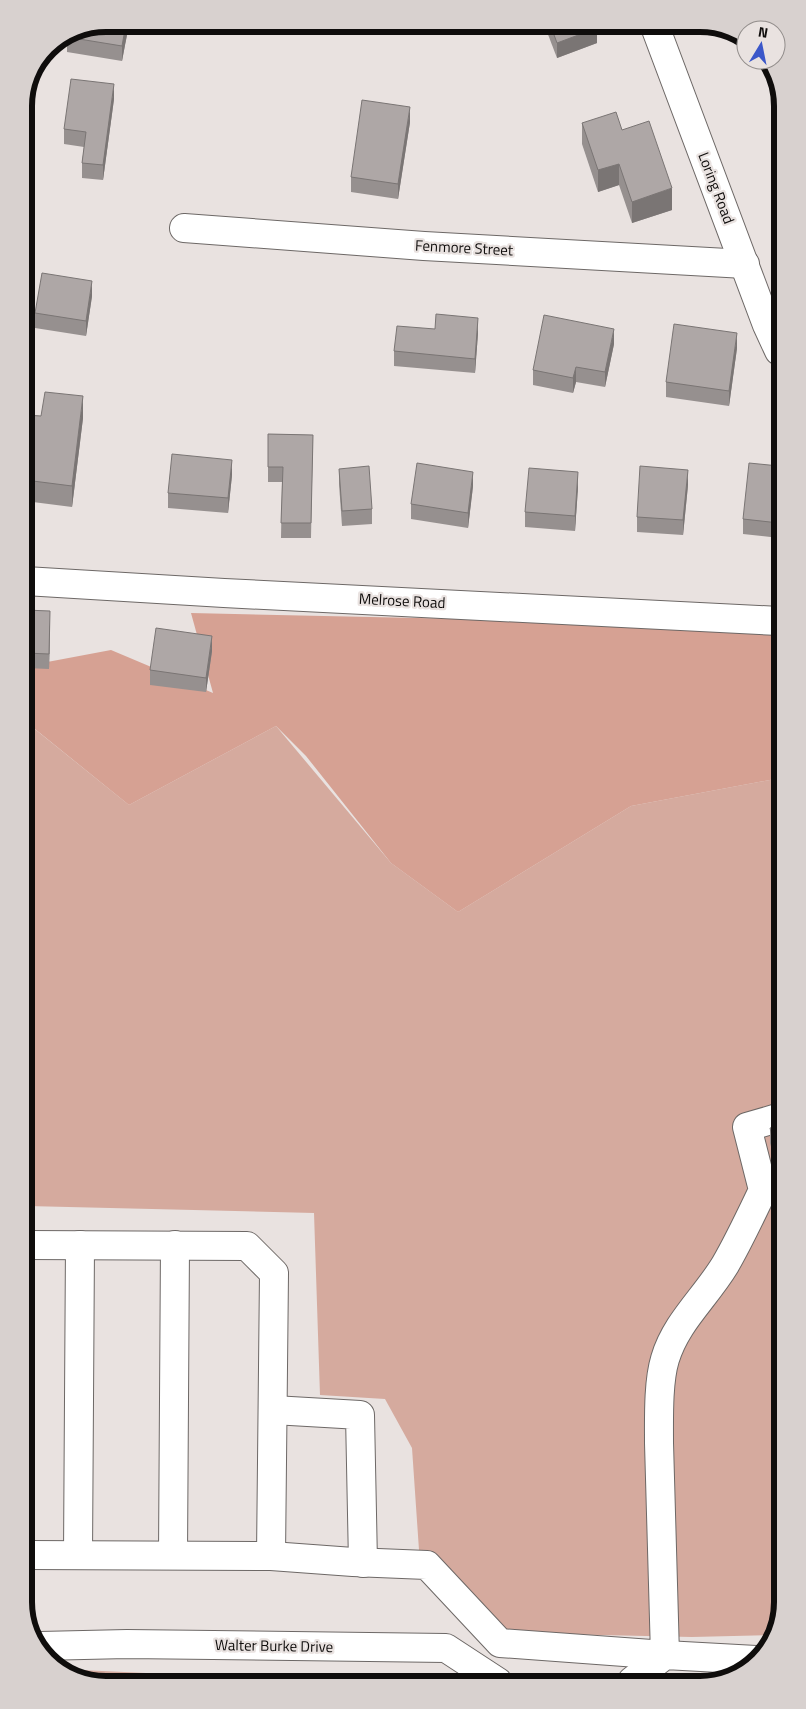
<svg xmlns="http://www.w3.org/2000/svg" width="806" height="1709" viewBox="0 0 806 1709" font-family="'Titillium Web',sans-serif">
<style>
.green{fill:#d5aa9e}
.forest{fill:#d6a193}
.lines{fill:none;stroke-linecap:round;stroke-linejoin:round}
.minor-casing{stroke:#6d6866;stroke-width:30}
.minor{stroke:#fff;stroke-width:28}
.wall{fill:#96908f}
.shaded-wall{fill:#7a7574}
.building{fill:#aea7a6;stroke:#7a7574}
.labels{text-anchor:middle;stroke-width:4.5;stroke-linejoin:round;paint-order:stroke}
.street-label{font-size:15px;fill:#0f0d0c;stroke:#e9e2e0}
.rim{fill:none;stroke:#0f0d0c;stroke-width:6}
</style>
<rect width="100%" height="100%" fill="#e9e2e0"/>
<!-- green -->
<g class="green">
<path d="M26,722L129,805L276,726L391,863L458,912L631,806L780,778L782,1603L771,1635L692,1637L507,1633L419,1550L412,1448L385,1399L320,1395L314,1213L27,1206Z"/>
<path d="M58,1669L362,1683L101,1685Z"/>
</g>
<!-- forest -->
<path class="forest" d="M191,613L779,626L780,778L631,806L458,912L391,863L306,756L276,726L129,805L30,725L26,724V666L111,650L213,693Z"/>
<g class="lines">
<defs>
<g id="minor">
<path d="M654,24L767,325L779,351"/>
<path d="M184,228L424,246L745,264"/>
<path d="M25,581L224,593L779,621"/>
<path d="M27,1245L247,1246L274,1273L271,1556L28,1555"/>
<path d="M273,1410L360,1415L363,1563"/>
<path d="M78,1555L80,1245"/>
<path d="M173,1555L175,1245"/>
<path d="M271,1556L353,1562L427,1565L500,1643L665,1655L659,1443C659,1418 658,1382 665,1359C676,1322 705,1298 725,1265C739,1241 751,1215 763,1190L747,1127L781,1117"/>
<path d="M40,1646L127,1644L446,1648L498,1682"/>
<path d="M632,1681L665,1655L756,1660"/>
</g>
</defs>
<!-- minor casing -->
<use href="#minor" class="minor-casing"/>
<!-- minor -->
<use href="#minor" class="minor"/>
</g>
<!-- wall -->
<g class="wall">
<path d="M107,24H129L122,61L67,52V40Z"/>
<path d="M544,24H596L597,43L557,58Z"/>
<path d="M772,95H778V168L772,110Z"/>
<path d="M114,99L103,180L82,178V163L84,147L64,144V129Z"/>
<path d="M410,122L398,199L351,192V177Z"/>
<path d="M582,123L622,130L672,210L632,223L619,185L598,192L582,144Z"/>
<path d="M92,296L86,336L35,328V313Z"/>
<path d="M435,329L478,333L475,373L394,366V351Z"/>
<path d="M614,344L605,387L576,382L573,393L533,385V370Z"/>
<path d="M737,348L729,406L666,397V382Z"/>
<path d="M25,415L41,416L83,418L72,507L25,501Z"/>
<path d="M268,434L313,435L311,538H281L282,482H268Z"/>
<path d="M779,466V538L743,534V519Z"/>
<path d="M339,469L372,509V524L342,526L339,484Z"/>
<path d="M232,475L228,513L168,508V493Z"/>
<path d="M688,485L683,535L637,532V517Z"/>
<path d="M473,486L468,528L411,519V504Z"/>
<path d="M578,487L575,531L525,527V512Z"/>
<path d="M25,610L50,626L49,669L26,668Z"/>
<path d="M212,651L206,692L150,685V670Z"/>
<path d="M781,1126V1185L770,1143V1128Z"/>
</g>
<!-- shaded-wall -->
<g class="shaded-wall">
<path d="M126,24H129L122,61V46Z"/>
<path d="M597,28V43L557,58V43Z"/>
<path d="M114,84V99L103,180V165Z"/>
<path d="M410,107V122L398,199V184Z"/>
<path d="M619,164V185L598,192V170Z"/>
<path d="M672,188V210L632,223V202Z"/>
<path d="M92,281V296L86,336V321Z"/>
<path d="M478,318V333L475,373V359Z"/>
<path d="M614,329V344L605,387V372Z"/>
<path d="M737,333V348L729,406V391Z"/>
<path d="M576,367V382L573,393V378Z"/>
<path d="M83,396V418L72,507V486Z"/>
<path d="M232,460V475L228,513V498Z"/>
<path d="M688,470V485L683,535V520Z"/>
<path d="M473,472V486L468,528V513Z"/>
<path d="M578,472V487L575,531V516Z"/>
<path d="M50,611V626L49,669V654Z"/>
<path d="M212,636V651L206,692V678Z"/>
</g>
<!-- building -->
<g class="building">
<path d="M107,24H126L122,46L73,38Z"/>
<path d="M550,24H596L597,28L557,43Z"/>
<path d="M71,79L114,84L103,165L82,163L86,132L64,129Z"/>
<path d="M772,95H778V153Z"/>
<path d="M362,100L410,107L398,184L351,177Z"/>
<path d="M616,112L622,130L649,121L672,188L632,202L619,164L598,170L582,123Z"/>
<path d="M42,273L92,281L86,321L35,313Z"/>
<path d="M436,314L478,318L475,359L394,351L397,326L435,329Z"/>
<path d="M544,315L614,329L605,372L576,367L573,378L533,370Z"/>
<path d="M674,324L737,333L729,391L666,382Z"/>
<path d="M45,392L83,396L72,486L25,480V415L41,416Z"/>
<path d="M268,434L313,435L311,523H281L283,467H268Z"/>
<path d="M172,454L232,460L228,498L168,493Z"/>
<path d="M417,463L473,472L468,513L411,504Z"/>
<path d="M749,463L779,466V523L743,519Z"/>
<path d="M369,466L372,509L342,511L339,469Z"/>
<path d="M640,466L688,470L683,520L637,517Z"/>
<path d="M529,468L578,472L575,516L525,512Z"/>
<path d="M25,610L50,611L49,654L25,653Z"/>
<path d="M156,628L212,636L206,678L150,670Z"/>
<path d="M781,1126V1171L770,1128Z"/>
</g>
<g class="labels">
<!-- street labels -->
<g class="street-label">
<text transform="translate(716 188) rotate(69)" y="5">Loring Road</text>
<text transform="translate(464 248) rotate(3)" y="5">Fenmore Street</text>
<text transform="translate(402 601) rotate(3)" y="5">Melrose Road</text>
<text transform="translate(274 1646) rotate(1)" y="5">Walter Burke Drive</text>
</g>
</g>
<!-- crop -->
<path d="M0 0H806V1709H0ZM106 32H700A74 74 0 0 1 774 106V1602A74 74 0 0 1 700 1676H106A74 74 0 0 1 32 1602V106A74 74 0 0 1 106 32Z" fill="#d8d1cf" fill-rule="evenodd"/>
<path class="rim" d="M106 32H700A74 74 0 0 1 774 106V1602A74 74 0 0 1 700 1676H106A74 74 0 0 1 32 1602V106A74 74 0 0 1 106 32Z"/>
<!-- north arrow -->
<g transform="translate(761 45) rotate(10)"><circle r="24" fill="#e9e2e0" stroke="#928d8b"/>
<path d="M0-4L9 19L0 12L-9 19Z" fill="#3b57c9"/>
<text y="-8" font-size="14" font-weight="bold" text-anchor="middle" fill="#0f0d0c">N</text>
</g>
</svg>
